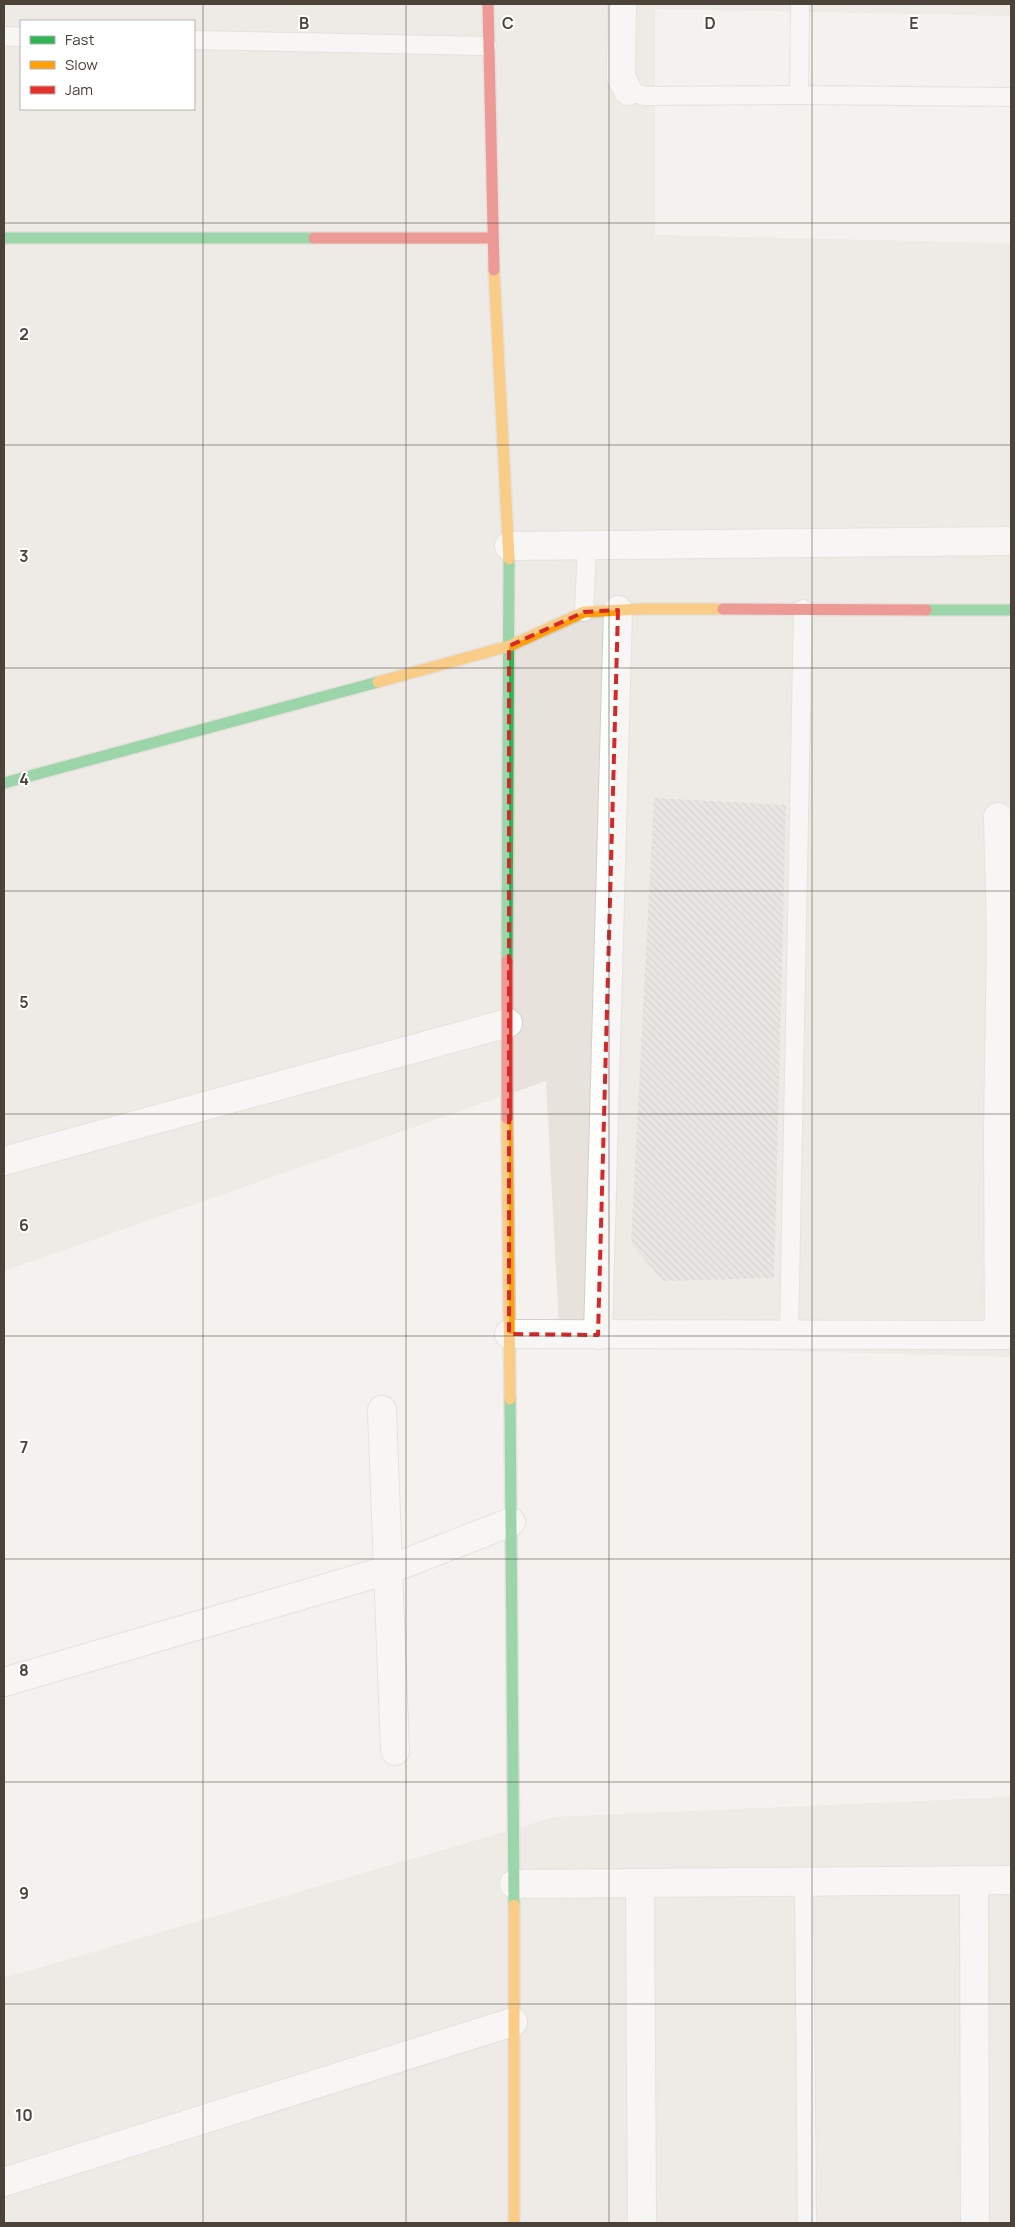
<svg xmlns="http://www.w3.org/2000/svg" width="1015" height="2227" viewBox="0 0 1015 2227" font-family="Manrope,sans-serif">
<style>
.residential{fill:#e7e2dc;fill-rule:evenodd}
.building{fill:url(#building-back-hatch)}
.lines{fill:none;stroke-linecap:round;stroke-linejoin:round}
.lane-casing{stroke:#d2cfcb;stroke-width:20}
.street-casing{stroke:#d2cfcb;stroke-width:30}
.fast-casing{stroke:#d5cec6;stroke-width:14}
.slow-casing{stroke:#d5cec6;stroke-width:14}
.jam-casing{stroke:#d5cec6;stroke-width:14}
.lane{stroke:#fdfdfc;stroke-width:18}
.street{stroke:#fdfdfc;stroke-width:28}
.fast{stroke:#30b455;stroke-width:11}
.slow{stroke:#ff9f0a;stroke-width:11}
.jam{stroke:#e5322d;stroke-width:11}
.marked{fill:none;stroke:#d62828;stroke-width:4;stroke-dasharray:10 6;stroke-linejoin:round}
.grid{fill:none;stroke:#4b4239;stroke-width:1;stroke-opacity:0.55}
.grid-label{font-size:16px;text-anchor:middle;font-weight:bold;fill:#4b4239;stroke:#fff;stroke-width:4;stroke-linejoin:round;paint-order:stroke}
</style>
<defs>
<pattern id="building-back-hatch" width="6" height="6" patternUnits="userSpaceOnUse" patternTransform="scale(1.25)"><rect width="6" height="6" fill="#dcd8d5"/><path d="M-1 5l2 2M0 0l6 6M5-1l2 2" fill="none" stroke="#b4b1ae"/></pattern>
</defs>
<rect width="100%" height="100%" fill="#f4f1ee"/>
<!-- residential -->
<g class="residential">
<path d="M4,4H1011V16L655,9V235L1011,243V1357L560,1345L546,1081L4,1271ZM21,21H194V109H21Z"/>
<path d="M1011,1797V2223H4V1978L555,1817Z"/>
</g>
<!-- building -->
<path class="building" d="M654,798L786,805L774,1278L663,1281L631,1243Z"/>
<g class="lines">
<defs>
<g id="lane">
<path d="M4,36L21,37"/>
<path d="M194,40L487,46"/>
<path d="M628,91L645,96L799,95L1011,97"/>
<path d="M799,95L800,4"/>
<path d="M584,612L587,546"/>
<path d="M789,1335L803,609"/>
<path d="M804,1882L807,2223"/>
</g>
<g id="street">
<path d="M622,4L621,77L628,91"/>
<path d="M509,546L1011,541"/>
<path d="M998,817L1001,935"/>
<path d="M4,1161L508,1023"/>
<path d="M509,1334L1011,1335"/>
<path d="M598,1335L618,610"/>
<path d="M999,1335L998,1132L1001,935L1011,936"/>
<path d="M382,1410L395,1751"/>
<path d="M4,1682L388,1570L511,1522"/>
<path d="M974,1880L975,2223"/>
<path d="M640,1883L642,2223"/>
<path d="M514,1884L1011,1880"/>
<path d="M4,2182L513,2022"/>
</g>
<g id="fast">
<path d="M4,238H314"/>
<path d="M926,610H1011"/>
<path d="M4,783L378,682"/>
<path d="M507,961L509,559"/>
<path d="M510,1399L514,1905"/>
</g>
<g id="slow">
<path d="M494,270L509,559"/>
<path d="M378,682L509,646L584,612L642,609H723"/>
<path d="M507,1118L510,1399"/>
<path d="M514,1905V2223"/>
</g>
<g id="jam">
<path d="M488,4L494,270"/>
<path d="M314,238H492"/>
<path d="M723,609L926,610"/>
<path d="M507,1118V961"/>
</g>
</defs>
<!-- lane casing -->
<use href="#lane" class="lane-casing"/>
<!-- street casing -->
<use href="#street" class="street-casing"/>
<!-- fast casing -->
<use href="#fast" class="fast-casing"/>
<!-- slow casing -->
<use href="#slow" class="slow-casing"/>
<!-- jam casing -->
<use href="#jam" class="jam-casing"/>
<!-- lane -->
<use href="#lane" class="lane"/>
<!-- street -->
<use href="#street" class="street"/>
<!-- fast -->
<use href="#fast" class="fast"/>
<!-- slow -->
<use href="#slow" class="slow"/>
<!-- jam -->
<use href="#jam" class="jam"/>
</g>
<!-- marked area -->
<path d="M0 0H1015V2227H0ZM618,610L598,1335L509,1334V646L584,612Z" fill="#f4f1ee" fill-opacity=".55" fill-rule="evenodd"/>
<path class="marked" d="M618,610L598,1335L509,1334V646L584,612Z"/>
<!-- grid -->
<path class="grid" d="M203,4V2223M406,4V2223M609,4V2223M812,4V2223M4,223H1011M4,445H1011M4,668H1011M4,891H1011M4,1114H1011M4,1336H1011M4,1559H1011M4,1782H1011M4,2004H1011"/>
<g class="grid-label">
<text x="304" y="29">B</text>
<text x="508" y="29">C</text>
<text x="710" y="29">D</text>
<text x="914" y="29">E</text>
<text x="24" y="340">2</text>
<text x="24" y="562">3</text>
<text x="24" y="785">4</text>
<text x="24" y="1008">5</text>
<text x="24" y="1231">6</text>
<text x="24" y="1453">7</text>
<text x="24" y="1676">8</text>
<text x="24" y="1899">9</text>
<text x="24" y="2121">10</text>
</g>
<!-- border -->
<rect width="1015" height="2227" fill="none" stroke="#4b4239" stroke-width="10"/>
<!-- legend -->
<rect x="20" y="20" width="175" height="90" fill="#ffffff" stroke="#b7b3b0"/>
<rect x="30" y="36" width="25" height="8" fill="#30b455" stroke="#b7b3b0"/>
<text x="65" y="45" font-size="15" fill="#4b4239">Fast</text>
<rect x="30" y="61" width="25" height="8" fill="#ff9f0a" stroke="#b7b3b0"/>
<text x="65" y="70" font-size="15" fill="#4b4239">Slow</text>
<rect x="30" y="86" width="25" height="8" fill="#e5322d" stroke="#b7b3b0"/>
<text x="65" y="95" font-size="15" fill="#4b4239">Jam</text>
</svg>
